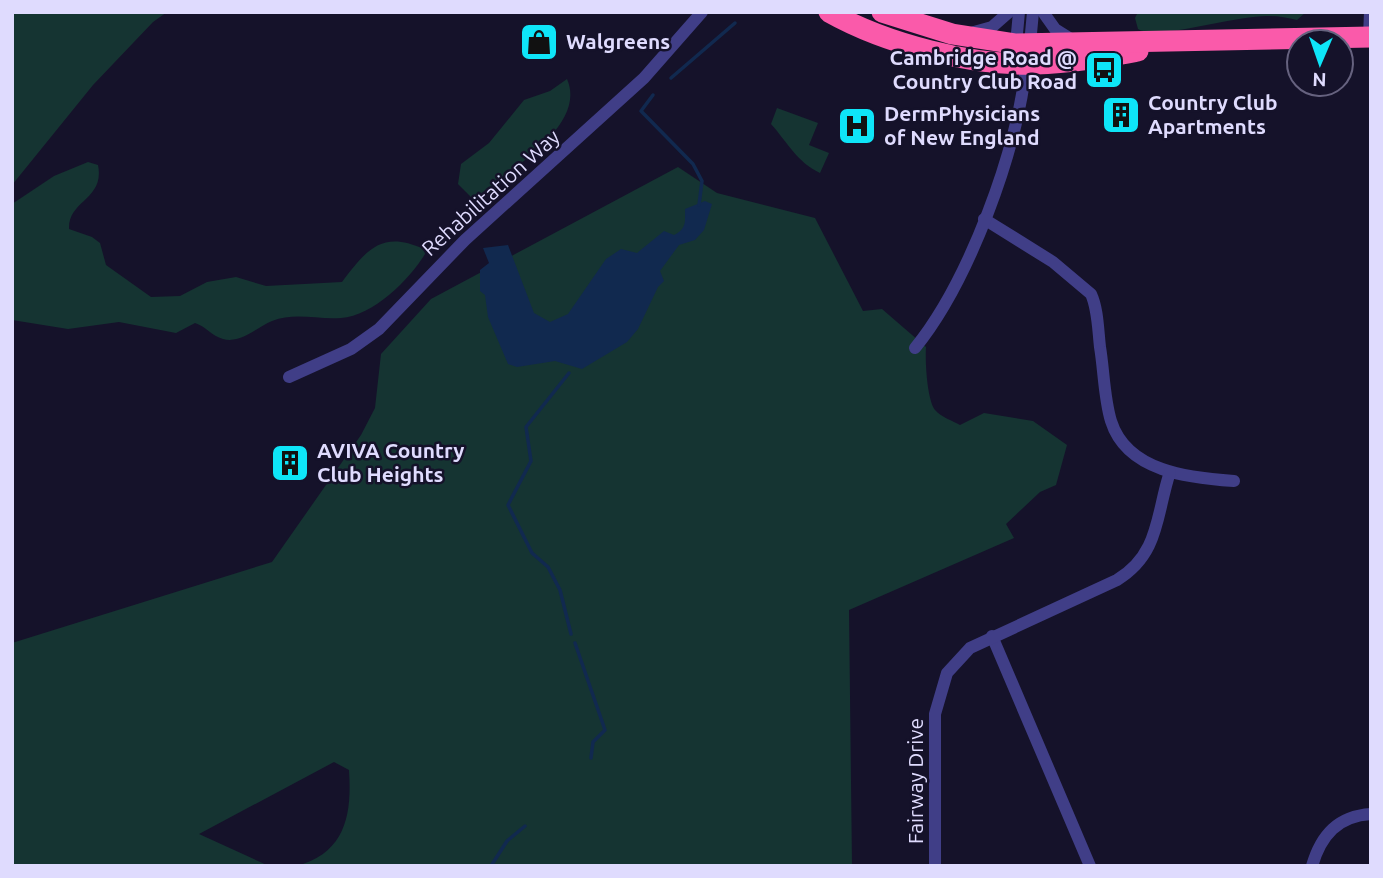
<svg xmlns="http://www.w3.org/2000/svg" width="1383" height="878" viewBox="0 0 1383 878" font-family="Ubuntu,sans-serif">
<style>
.green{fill:#153432}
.water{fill:#11294f}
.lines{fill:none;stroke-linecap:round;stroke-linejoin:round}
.stream{stroke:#11294f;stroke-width:3.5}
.street{stroke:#403e87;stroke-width:12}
.highway{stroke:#fa5aaa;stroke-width:21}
.labels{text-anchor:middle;stroke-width:5;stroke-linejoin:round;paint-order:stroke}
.poi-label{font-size:21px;font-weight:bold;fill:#dfdbfe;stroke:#15122a;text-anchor:start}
.street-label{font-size:21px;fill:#dfdbfe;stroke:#15122a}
</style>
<rect width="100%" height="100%" fill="#15122a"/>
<!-- green -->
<g class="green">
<path d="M12,12H167L153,22L93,85L12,185Z"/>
<path d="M1138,12H1306L1297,20C1288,18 1279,16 1270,16C1240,14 1157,41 1138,29L1135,18Z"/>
<path d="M567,79C588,127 505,171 479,198L473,199L458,184L461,164L489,143L524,100L550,91Z"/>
<path d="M777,108L818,123L809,145L829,153L820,173C797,162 788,143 771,124Z"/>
<path d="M88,162L98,165C105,200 68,200 69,229L92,237L100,243L106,265L151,297L180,296L207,282L236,277L266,286L342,282C367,249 382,230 424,249L425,254C409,280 373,316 341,318C318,320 295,312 272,321C257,327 241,344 223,339C212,336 205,326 195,323L176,333L119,322L68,329L12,320V204L54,176Z"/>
<path d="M678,167L717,193L815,218L863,311L882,309L926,347C925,361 927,399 935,410C941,417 953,421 960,425L984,413L1033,421L1067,445L1056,485L1040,492L1006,524L1014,538L849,610L852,866H296C346,853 352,814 349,770L334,762L199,834L269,866H12V643L272,562L361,435L375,408L381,354L431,299Z"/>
</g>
<!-- water -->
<path class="water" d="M705,201L712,204L704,230L695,240L679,245L660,271L664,281L658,287L638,329L627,342L582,369L555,361L517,367L508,364L488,317L485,295L480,291V270L489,263L483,248L508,245L534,313L550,322L568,314L606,259L621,249L637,253L664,231L674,235C687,229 685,221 685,209Z"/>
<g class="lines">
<!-- stream -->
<g class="stream">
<path d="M671,78L735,23"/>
<path d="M653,95L641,111L693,164L702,181L699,205"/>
<path d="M569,373L526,427L531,461L508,505L532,553L548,567L560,590L571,634"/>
<path d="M575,643L605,730L593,742L591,758"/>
<path d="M491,866L507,841L525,826"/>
</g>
<!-- street -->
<g class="street">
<path d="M1043,12L1055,29L1071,39"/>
<path d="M974,32L992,27L1009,12"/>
<path d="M1369,37L1370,12"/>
<path d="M1016,44L1019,12"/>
<path d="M1030,44L1033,12"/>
<path d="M984,219L1053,262L1091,294C1098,309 1098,330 1100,347C1104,371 1104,398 1111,421C1127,472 1190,478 1234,481"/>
<path d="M915,348C968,283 1019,148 1026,64"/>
<path d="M289,377L351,349L379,329L465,240L644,78L702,12"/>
<path d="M992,636L1090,866"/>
<path d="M935,866V714L947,673L970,648L1117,580C1160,554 1156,514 1170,472"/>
<path d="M1312,866C1321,835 1338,816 1371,814"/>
</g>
<!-- highway -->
<g class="highway">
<path d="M829,12C886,44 971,66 1036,64C1071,63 1104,57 1138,51"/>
<path d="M882,12L952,34L1016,44L1371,37"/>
</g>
</g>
<!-- icons -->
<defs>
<symbol id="shop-square" viewBox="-11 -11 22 22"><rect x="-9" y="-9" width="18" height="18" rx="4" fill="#0ee5f8" stroke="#15122a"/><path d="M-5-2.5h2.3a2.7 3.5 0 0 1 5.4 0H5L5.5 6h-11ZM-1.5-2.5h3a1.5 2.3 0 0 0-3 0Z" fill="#111"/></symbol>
<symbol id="bus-square" viewBox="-11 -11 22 22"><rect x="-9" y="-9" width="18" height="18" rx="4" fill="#0ee5f8" stroke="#15122a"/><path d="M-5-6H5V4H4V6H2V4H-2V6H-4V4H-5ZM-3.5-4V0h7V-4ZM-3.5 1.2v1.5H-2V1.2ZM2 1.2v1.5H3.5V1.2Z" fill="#111"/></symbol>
<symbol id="building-square" viewBox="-11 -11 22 22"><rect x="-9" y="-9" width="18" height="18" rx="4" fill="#0ee5f8" stroke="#15122a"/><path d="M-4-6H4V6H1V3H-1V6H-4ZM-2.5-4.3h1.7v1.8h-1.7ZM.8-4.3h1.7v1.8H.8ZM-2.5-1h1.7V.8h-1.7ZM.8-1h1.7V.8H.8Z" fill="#111"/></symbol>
<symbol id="hospital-square" viewBox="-11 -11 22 22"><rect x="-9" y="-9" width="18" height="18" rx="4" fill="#0ee5f8" stroke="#15122a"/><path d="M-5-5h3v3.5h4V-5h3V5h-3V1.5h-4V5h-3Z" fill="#111"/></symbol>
</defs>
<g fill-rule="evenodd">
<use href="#shop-square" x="517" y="20" width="44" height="44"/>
<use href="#bus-square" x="1082" y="48" width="44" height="44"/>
<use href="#building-square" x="1099" y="93" width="44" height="44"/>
<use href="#hospital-square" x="835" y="104" width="44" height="44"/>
<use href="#building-square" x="268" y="441" width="44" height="44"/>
</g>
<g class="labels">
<!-- poi labels -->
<g class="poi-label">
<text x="566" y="49">Walgreens</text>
<text x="1077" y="65" text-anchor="end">Cambridge Road @<tspan x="1077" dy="24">Country Club Road</tspan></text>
<text x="1148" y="110">Country Club<tspan x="1148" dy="24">Apartments</tspan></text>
<text x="884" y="121">DermPhysicians<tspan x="884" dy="24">of New England</tspan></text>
<text x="317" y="458">AVIVA Country<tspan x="317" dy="24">Club Heights</tspan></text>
</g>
<!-- street labels -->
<g class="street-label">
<text transform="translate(491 193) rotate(-42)" y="7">Rehabilitation Way</text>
<text transform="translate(916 781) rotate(-90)" y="7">Fairway Drive</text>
</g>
</g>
<!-- border -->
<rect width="1383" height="878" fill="none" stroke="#dfdbfe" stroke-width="28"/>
<!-- north arrow -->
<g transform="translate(1320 63) rotate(182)"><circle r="33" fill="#15122a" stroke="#66627f" stroke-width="2"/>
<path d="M0-5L12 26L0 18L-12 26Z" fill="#0ee5f8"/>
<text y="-10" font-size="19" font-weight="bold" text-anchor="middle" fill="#dfdbfe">N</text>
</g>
</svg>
